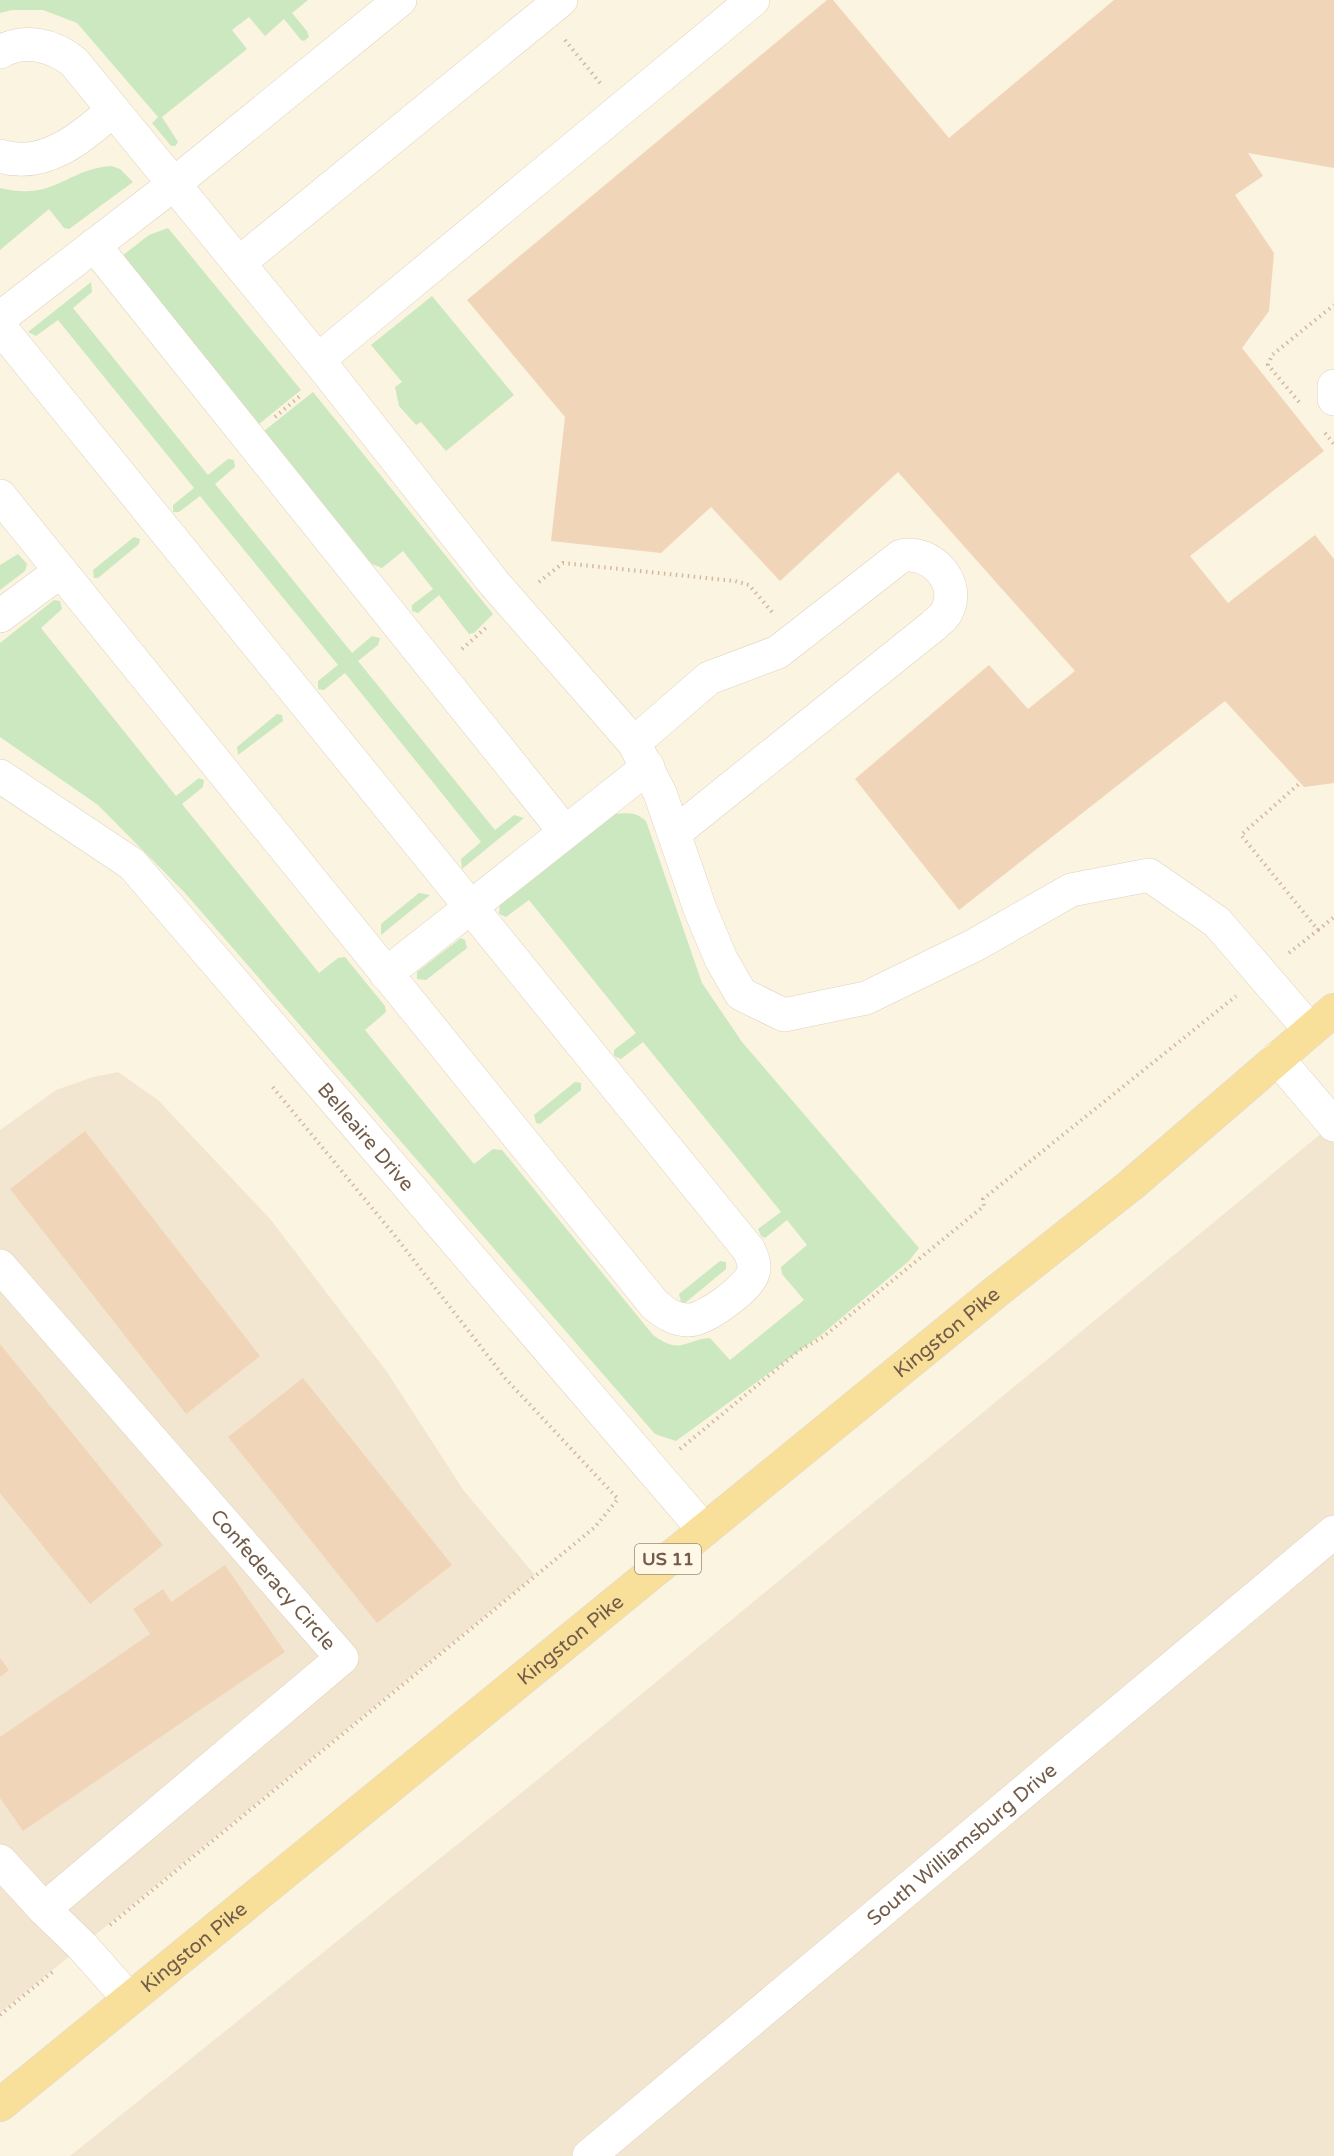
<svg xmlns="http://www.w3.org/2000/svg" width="1334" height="2156" viewBox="0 0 1334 2156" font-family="'Varela Round',sans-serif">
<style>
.residential{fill:#f3e6d0}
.green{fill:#cce8c0}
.building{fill:#f0d5b9}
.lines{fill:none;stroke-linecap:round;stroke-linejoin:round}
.minor-casing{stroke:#dfd1bd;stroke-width:34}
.major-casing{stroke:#ddd8d3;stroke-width:34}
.path{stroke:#d4b89d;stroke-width:4;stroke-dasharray:1.5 4.5;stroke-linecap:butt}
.minor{stroke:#fff;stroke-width:33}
.major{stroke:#f9e09a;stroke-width:33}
.labels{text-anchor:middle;stroke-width:4.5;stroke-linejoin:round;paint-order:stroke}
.shield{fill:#fff8e7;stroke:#9c8b78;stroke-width:1.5}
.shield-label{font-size:18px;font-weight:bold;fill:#725c49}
.street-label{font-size:20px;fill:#725c49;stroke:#fff8e7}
</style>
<rect width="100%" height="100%" fill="#fbf4e1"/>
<!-- residential -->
<g class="residential">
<path d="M118,1072L158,1100L271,1220L387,1372L464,1491L535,1575L0,2013V1130L56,1090L93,1077Z"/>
<path d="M1334,1123V2156H70L541,1777Z"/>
</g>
<!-- green -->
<g class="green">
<path d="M0,0H308L292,13L307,31L309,37L304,41L301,40L284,19L265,36L249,17L232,30L247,49L162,117L178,142L175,146H171L152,123L158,117L77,23L43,10H12L0,13Z"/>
<path d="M111,166L120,169L133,182L69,229L64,228L49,209L0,250V188C56,201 64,170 111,166Z"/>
<path d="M168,228L301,390L259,424L122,256L149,235Z"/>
<path d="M91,282L92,292L73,308L208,475L228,459L234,460L235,467L215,484L352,653L372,636L380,638L378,645L358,661L495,830L514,815L524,818L462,869L461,859L481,842L345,673L324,690L318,689V681L338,665L200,496L179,512H173V505L194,488L58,320L36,336L28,332Z"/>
<path d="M432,296L514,395L446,451L421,422L416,425L399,406L395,387L402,382L371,345Z"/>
<path d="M313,392L493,614L474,633L469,634L439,595L418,613L412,611V605L433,589L403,551L382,568L372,564L264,431Z"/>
<path d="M134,537L140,539L139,544L98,578H94L93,570Z"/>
<path d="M18,554L27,564L25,571L0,590V565Z"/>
<path d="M54,600L60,601L62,609L41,628L176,796L199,778L204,780L203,787L182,804L319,973L338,958L345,957L385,1006L386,1012L365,1030L474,1164L493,1149L502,1150L653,1335C682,1356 685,1339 710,1338L730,1360L804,1300L782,1274L781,1267L807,1245L787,1220L765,1238L761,1236L758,1229L781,1212L643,1042L621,1059L614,1056V1050L636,1033L529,900L506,917L499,914L500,904L612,814C625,813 636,811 646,821L702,983L742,1042L919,1248L909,1261L821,1335L676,1441L655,1434L185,893L98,805L0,737V643Z"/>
<path d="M277,714L282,715L283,721L238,755L237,747Z"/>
<path d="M419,893L430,895L381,935V924Z"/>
<path d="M461,938L465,940L467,948L426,980L417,979V972Z"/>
<path d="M575,1082L581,1083V1090L540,1124L536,1123L534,1115Z"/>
<path d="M720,1261L726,1262V1269L685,1303L681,1302L679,1294Z"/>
</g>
<!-- building -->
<g class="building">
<path d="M827,0H833L949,138L1114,0H1334V168L1248,153L1263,176L1235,195L1274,253L1269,311L1242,348L1324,451L1190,556L1228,603L1315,535L1334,559V783L1304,787L1225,701L959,910L855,779L989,665L1028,709L1075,671L898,472L780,581L711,507L661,553L551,541L565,417L467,300Z"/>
<path d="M85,1131L260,1356L186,1414L10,1189Z"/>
<path d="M0,1344L163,1545L90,1604L0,1493Z"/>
<path d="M303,1378L452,1565L377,1623L228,1437Z"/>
<path d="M225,1565L285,1652L23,1831L0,1798V1737L150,1634L133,1609L163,1589L171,1602Z"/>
<path d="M0,1658L9,1670L0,1677Z"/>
</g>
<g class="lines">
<defs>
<g id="minor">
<path d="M0,52C25,38 53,45 74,62L318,360L494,583L634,743L660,793L700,909L721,959L741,994L784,1015L866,998L975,945L1071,890L1149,875L1217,922L1310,1030"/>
<path d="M0,156C44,170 83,137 113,110"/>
<path d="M94,245L565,832"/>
<path d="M239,263L561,0"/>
<path d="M0,318L174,184L400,0"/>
<path d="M0,327L749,1250C752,1258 756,1264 753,1273C749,1288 704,1321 688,1320C674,1320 665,1313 655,1305L0,496"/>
<path d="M318,360L753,0"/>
<path d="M1334,386V399"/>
<path d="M0,616L61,571"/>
<path d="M634,743L709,678L778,652L901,556C931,549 963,583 946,613C943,618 937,622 933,626L676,832"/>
<path id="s1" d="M0,776L132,864L704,1530"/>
<path d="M386,974L648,767"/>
<path d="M1277,1058L1334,1125"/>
<path id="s2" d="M0,1266L342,1658L44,1909L0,1861"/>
<path d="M44,1909L83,1947L129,1999"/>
<path id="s3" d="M589,2156L1334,1532"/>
</g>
<g id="major">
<path id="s4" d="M0,2105L997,1291L1131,1185L1334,1010"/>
</g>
</defs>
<!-- minor casing -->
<use href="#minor" class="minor-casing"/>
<!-- major casing -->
<use href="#major" class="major-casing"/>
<!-- path -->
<g class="path">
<path d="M565,40L600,83"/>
<path d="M1299,402L1268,365L1272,355L1334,305"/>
<path d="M275,417L301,395"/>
<path d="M1325,433L1334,444"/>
<path d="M539,582L563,563L735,581L749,585L772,612"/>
<path d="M462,649L488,626"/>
<path d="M1318,930L1334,917"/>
<path d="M1289,953L1318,930L1241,835L1300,783"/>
<path d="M680,1449L800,1350L823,1337L984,1206L983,1199L1236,996"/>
<path d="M110,1925L595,1527L618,1499L505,1378L395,1236L271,1085"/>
<path d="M0,2015L55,1970"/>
</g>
<!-- minor -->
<use href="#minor" class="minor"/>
<!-- major -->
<use href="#major" class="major"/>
</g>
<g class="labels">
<!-- shield labels -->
<rect class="shield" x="635" y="1544" width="66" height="30" rx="4.5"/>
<g class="shield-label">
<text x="668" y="1565">US 11</text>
</g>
<!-- street labels -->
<g class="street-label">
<text dy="7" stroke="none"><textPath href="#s1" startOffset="518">Belleaire Drive</textPath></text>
<text dy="7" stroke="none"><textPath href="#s4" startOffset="1222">Kingston Pike</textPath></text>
<text dy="7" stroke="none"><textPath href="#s2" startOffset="416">Confederacy Circle</textPath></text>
<text dy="7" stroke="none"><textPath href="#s4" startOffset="736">Kingston Pike</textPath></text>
<text dy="7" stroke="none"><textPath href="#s3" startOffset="486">South Williamsburg Drive</textPath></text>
<text dy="7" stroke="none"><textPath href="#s4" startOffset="250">Kingston Pike</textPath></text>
</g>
</g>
</svg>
